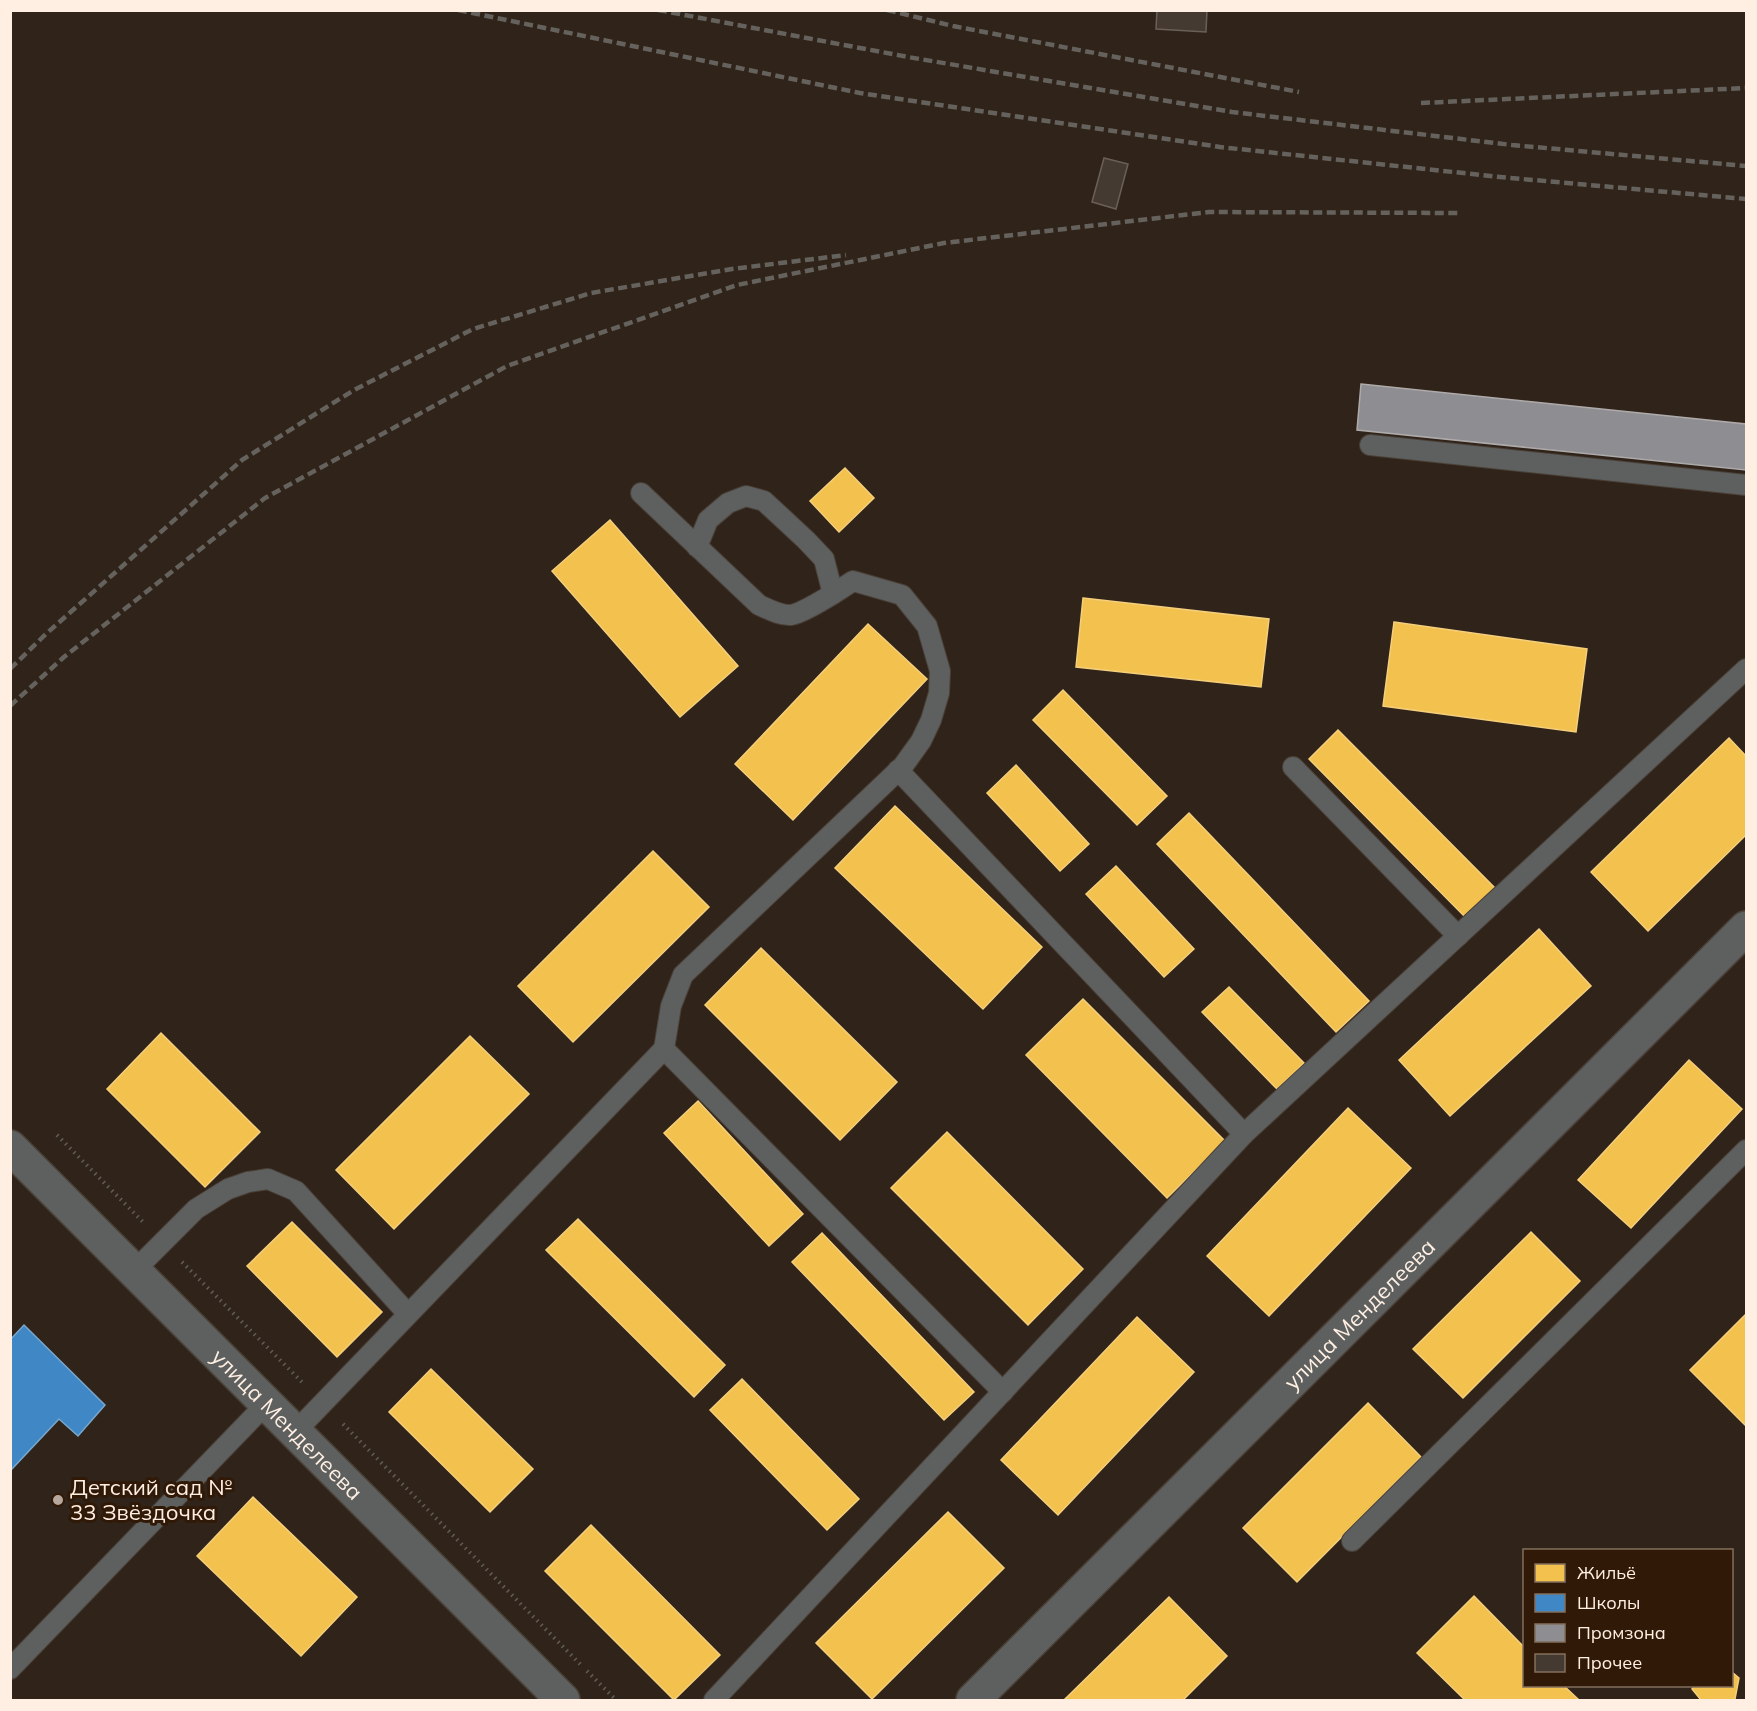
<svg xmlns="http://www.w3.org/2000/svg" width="1757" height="1711" viewBox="0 0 1757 1711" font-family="Mulish,sans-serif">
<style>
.homes{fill:#f2c14e;stroke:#f6cf7b;stroke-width:1.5}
.schools{fill:#3f88c5;stroke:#79a7ce;stroke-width:1.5}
.industry{fill:#8d8d92;stroke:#afaaaa;stroke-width:1.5}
.building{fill:#443a32;stroke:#6b6058;stroke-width:1.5}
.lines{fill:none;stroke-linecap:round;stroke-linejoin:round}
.lane-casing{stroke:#4b4038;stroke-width:22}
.street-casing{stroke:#4b4038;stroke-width:36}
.path{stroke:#605d58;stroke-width:4;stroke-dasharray:1.5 4.5;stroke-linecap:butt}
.lane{stroke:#5d605f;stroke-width:20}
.street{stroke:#5d605f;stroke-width:33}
.rail{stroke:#65625d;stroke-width:4.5;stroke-dasharray:9 4.5;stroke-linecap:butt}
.poi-dot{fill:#b7a89d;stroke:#301906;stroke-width:2}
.labels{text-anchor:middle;stroke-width:6;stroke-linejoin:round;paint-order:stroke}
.street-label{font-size:22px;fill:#ffefe3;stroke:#301906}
.poi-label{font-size:22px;fill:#ffefe3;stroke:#301906;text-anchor:start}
</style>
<rect width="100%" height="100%" fill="#30241a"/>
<!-- homes -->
<g class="homes">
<path d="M845,468L874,498L839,532L810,501Z"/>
<path d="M610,520L738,666L680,717L552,571Z"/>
<path d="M1083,598L1269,619L1261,687L1076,667Z"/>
<path d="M1394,622L1587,649L1576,732L1383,706Z"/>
<path d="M868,624L927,679L793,820L735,764Z"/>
<path d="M1063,690L1167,796L1137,825L1033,720Z"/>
<path d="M1338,730L1498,891L1469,921L1309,759Z"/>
<path d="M1729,738L1746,756V835L1648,931L1591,872Z"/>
<path d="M1016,765L1089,844L1060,871L987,793Z"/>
<path d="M895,806L1042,947L983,1009L835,868Z"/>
<path d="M1189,813L1369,1001L1336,1032L1157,844Z"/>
<path d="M653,851L709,907L573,1042L518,986Z"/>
<path d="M1116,866L1194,949L1164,977L1086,894Z"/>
<path d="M1539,929L1591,986L1450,1116L1399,1060Z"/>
<path d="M761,948L897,1082L840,1140L705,1005Z"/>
<path d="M1229,987L1304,1063L1277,1089L1202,1012Z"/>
<path d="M1083,999L1225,1141L1167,1198L1026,1055Z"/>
<path d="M161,1033L260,1132L205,1187L107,1089Z"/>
<path d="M470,1036L529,1094L394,1229L336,1170Z"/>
<path d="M1689,1060L1742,1109L1631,1228L1578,1180Z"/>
<path d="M698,1101L803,1214L769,1246L664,1133Z"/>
<path d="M1348,1108L1411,1168L1269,1316L1207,1256Z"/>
<path d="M947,1132L1083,1269L1028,1325L891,1188Z"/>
<path d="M578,1219L725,1365L694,1397L546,1250Z"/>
<path d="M292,1222L382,1312L337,1357L247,1266Z"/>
<path d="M1531,1232L1580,1281L1463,1398L1413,1349Z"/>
<path d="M822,1233L974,1392L944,1420L792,1262Z"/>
<path d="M1746,1314V1426L1690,1370Z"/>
<path d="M1137,1317L1194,1372L1058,1515L1001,1460Z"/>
<path d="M431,1369L533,1469L490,1512L389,1412Z"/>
<path d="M742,1379L859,1499L827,1530L710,1410Z"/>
<path d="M1368,1403L1421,1457L1297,1582L1243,1528Z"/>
<path d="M253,1497L357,1597L301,1656L197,1556Z"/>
<path d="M948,1512L1004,1568L872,1699L816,1643Z"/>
<path d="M591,1525L720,1655L674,1700L545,1571Z"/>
<path d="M1474,1596L1524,1647V1686H1564L1579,1700H1465L1417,1653Z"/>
<path d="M1169,1597L1227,1656L1183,1700H1064Z"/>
<path d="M1732,1672L1739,1678L1735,1699L1733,1700H1701L1692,1689L1694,1686H1732Z"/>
</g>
<!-- schools -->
<path class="schools" d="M24,1325L105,1405L78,1436L59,1419L10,1471V1340Z"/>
<!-- industry -->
<path class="industry" d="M1361,384L1746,424V470L1357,430Z"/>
<!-- building -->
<g class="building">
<path d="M1157,10H1207L1206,32L1156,29Z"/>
<path d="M1104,158L1128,164L1116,209L1092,202Z"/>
</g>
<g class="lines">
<defs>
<g id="lane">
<path d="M1370,445L1746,485"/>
<path d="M641,493L759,605C768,609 781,616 791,615C804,613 841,589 853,581L902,595L927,626L940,671L939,693L931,720L921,741L903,766L683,975L671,1006L664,1049L1003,1392"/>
<path d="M697,547L708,520L728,503L746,496L764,501L806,540L824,559L833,594"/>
<path d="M1293,767L1458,936"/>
<path d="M1244,1134L1746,669"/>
<path d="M134,1271L196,1209L228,1189L248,1182L268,1179L296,1191L408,1314"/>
<path d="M295,1432L664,1049"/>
<path d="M1352,1541L1746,1150"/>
<path d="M10,1669L266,1404"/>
<path d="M714,1700L1244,1134L898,770"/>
</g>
<g id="street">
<path id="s1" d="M10,1147L563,1700"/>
<path id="s2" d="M973,1700L1746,928"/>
</g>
</defs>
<!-- lane casing -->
<use href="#lane" class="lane-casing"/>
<!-- street casing -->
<use href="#street" class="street-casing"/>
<!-- path -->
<g class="path">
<path d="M57,1135L143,1222"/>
<path d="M182,1262L304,1384"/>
<path d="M343,1424L582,1666"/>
<path d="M587,1671L616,1700"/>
</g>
<!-- lane -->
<use href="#lane" class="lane"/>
<!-- street -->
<use href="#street" class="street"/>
<!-- rail -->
<g class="rail">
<path d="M458,10L860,93L1220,147L1500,177L1746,199"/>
<path d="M658,10L908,57L1232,112L1512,145L1746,166"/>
<path d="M887,10L953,26L1299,92"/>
<path d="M1421,103L1746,88"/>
<path d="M10,669L47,633L242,460L354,390L473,329L591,293L732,269L846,255"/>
<path d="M10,706L64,657L265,498L507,366L737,285L944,243L1209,212L1460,213"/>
</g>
</g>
<!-- markers -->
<circle class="poi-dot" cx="58" cy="1500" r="6"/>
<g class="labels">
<!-- street labels -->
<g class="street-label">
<text dy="8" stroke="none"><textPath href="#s2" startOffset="546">улица Менделеева</textPath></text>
<text dy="8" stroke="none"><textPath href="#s1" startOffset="392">улица Менделеева</textPath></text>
</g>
<!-- poi labels -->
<g class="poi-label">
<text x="70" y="1495">Детский сад №<tspan x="70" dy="25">33 Звёздочка</tspan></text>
</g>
</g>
<!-- border -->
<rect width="1757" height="1711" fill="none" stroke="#ffefe3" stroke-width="24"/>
<!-- legend -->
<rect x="1523" y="1549" width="210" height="138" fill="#301906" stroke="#836f5e" stroke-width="1.5"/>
<rect x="1535" y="1564" width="30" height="18" fill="#f2c14e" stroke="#836f5e" stroke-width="1.5"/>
<text x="1577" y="1579" font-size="18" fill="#ffefe3">Жильё</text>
<rect x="1535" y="1594" width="30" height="18" fill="#3f88c5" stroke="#836f5e" stroke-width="1.5"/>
<text x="1577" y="1609" font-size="18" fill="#ffefe3">Школы</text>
<rect x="1535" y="1624" width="30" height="18" fill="#8d8d92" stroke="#836f5e" stroke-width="1.5"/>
<text x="1577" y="1639" font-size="18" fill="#ffefe3">Промзона</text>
<rect x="1535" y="1654" width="30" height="18" fill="#443a32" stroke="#836f5e" stroke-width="1.5"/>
<text x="1577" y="1669" font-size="18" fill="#ffefe3">Прочее</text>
</svg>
